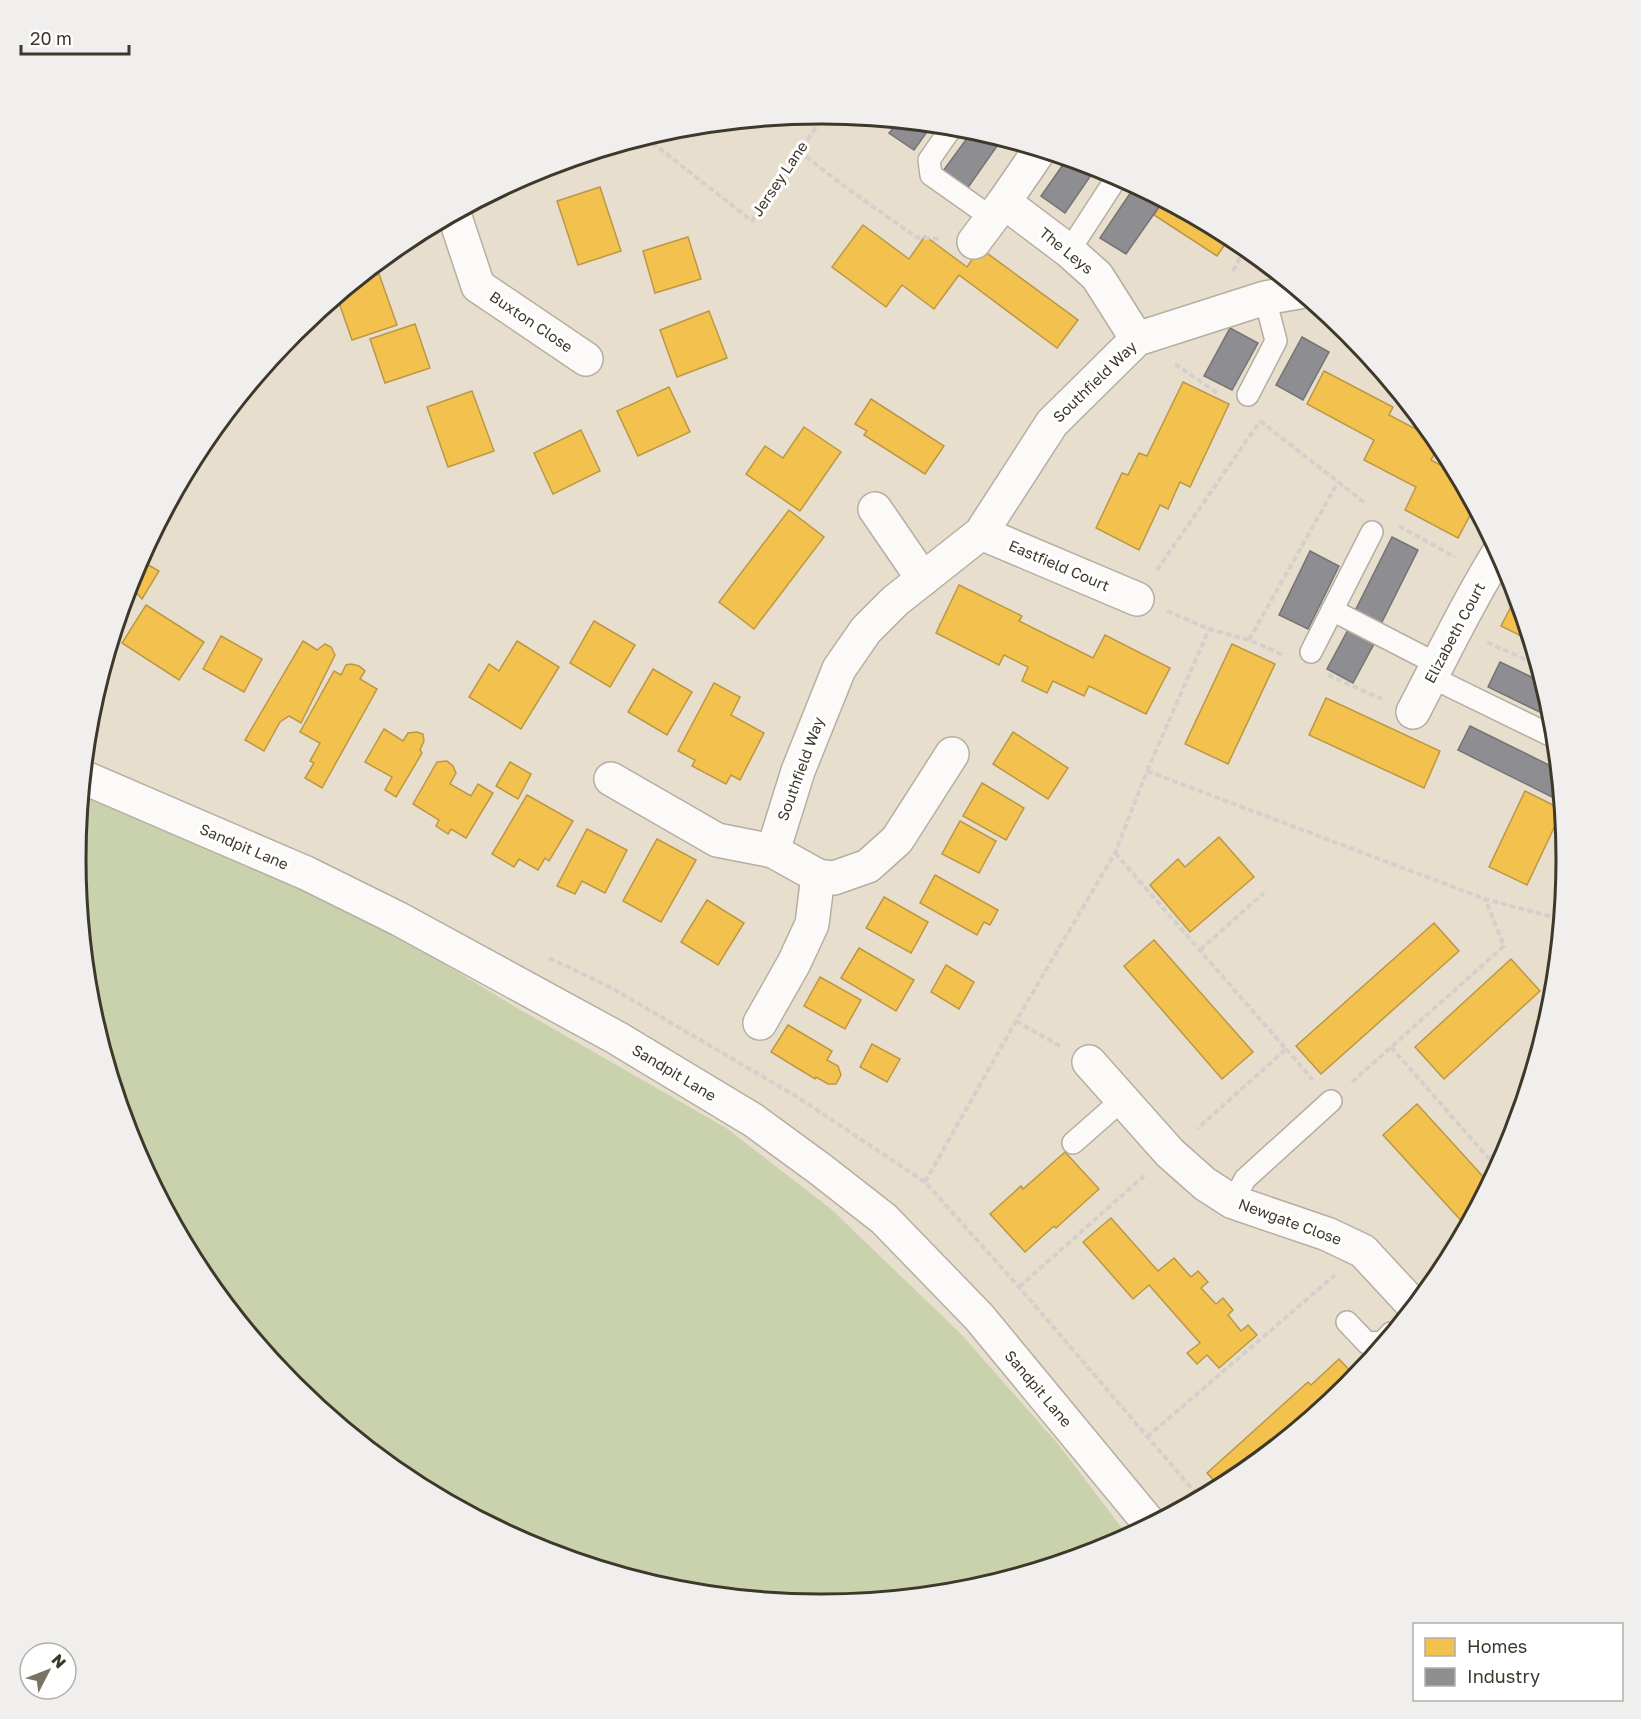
<svg xmlns="http://www.w3.org/2000/svg" width="1641" height="1719" viewBox="0 0 1641 1719" font-family="'Golos Text',sans-serif">
<style>
.green{fill:#c9d2ac}
.homes{fill:#f2c14e;stroke:#bc9844;stroke-width:1.5}
.industry{fill:#8d8d92;stroke:#757473;stroke-width:1.5}
.lines{fill:none;stroke-linecap:round;stroke-linejoin:round}
.lane-casing{stroke:#b6aea1;stroke-width:24}
.street-casing{stroke:#b6aea1;stroke-width:36}
.secondary-casing{stroke:#b6aea1;stroke-width:36}
.path{stroke:#d4d0cb;stroke-width:4;stroke-dasharray:6 3;stroke-linecap:butt}
.lane{stroke:#fcfaf8;stroke-width:21}
.street{stroke:#fcfaf8;stroke-width:33}
.secondary{stroke:#fcfaf8;stroke-width:33}
.labels{text-anchor:middle;stroke-width:6;stroke-linejoin:round;paint-order:stroke}
.street-label{font-size:15px;fill:#3e382b;stroke:#fff}
.rim{fill:none;stroke:#3e382b;stroke-width:3}
</style>
<rect width="100%" height="100%" fill="#e8dece"/>
<!-- green -->
<path class="green" d="M82,793L197,840L380,925L512,1005L726,1128L831,1209L960,1333L1058,1444L1128,1536L1105,1548L966,1591L820,1605L675,1591L535,1548L406,1479L293,1386L200,1273L132,1144L89,1005L75,859Z"/>
<!-- homes -->
<g class="homes">
<path d="M600,187L621,251L578,265L557,201Z"/>
<path d="M1163,201L1230,237L1217,256L1154,215Z"/>
<path d="M863,225L909,259L925,236L967,267L980,248L1078,320L1057,348L959,275L934,309L902,285L886,307L832,267Z"/>
<path d="M688,237L701,279L655,293L643,251Z"/>
<path d="M379,274L397,325L352,340L337,297L354,282Z"/>
<path d="M709,311L727,358L677,377L660,330Z"/>
<path d="M415,324L430,368L385,383L370,339Z"/>
<path d="M1324,371L1393,407L1389,415L1435,439L1439,444L1431,460L1455,473L1474,508L1458,538L1405,510L1416,487L1364,460L1374,440L1307,404Z"/>
<path d="M1183,382L1229,404L1190,487L1180,482L1168,509L1160,505L1139,550L1096,528L1122,473L1128,475L1139,453L1147,456Z"/>
<path d="M669,387L690,432L638,456L617,411Z"/>
<path d="M472,391L494,451L448,467L427,407Z"/>
<path d="M871,399L944,446L925,474L864,435L867,431L855,424Z"/>
<path d="M804,427L841,452L800,511L746,474L765,446L783,458Z"/>
<path d="M581,430L600,471L553,494L534,453Z"/>
<path d="M789,510L824,537L754,629L719,602Z"/>
<path d="M145,563L159,571L142,599L131,587Z"/>
<path d="M959,585L1022,616L1019,621L1093,658L1105,635L1170,668L1146,714L1089,686L1084,696L1053,681L1047,693L1022,681L1028,667L1004,655L999,665L936,633Z"/>
<path d="M1516,597L1529,640L1501,626Z"/>
<path d="M146,605L204,642L179,680L122,643Z"/>
<path d="M594,621L635,645L610,687L570,663Z"/>
<path d="M221,636L262,659L244,692L203,669Z"/>
<path d="M303,641L317,650L325,644L331,647L335,655L301,723L289,716L280,722L264,751L245,740Z"/>
<path d="M517,641L559,667L521,729L469,697L489,664L499,671Z"/>
<path d="M1232,644L1275,664L1228,764L1185,744Z"/>
<path d="M351,664L359,666L365,671L360,679L377,689L322,788L305,778L314,763L310,761L320,743L300,732L334,671L341,675L346,665Z"/>
<path d="M653,669L692,692L667,735L628,712Z"/>
<path d="M714,683L740,697L731,715L764,733L740,780L731,775L726,784L692,766L695,760L678,751Z"/>
<path d="M1326,698L1440,751L1424,788L1309,735Z"/>
<path d="M384,729L403,741L408,733L417,732L423,734L424,741L420,750L422,753L396,797L385,790L392,777L365,762Z"/>
<path d="M1013,732L1068,768L1048,799L993,764Z"/>
<path d="M447,761L453,766L456,773L450,784L471,796L478,784L493,793L466,838L451,829L448,834L436,826L439,820L413,804L437,762Z"/>
<path d="M510,762L531,774L518,799L496,786Z"/>
<path d="M982,783L1024,808L1006,840L963,816Z"/>
<path d="M1525,791L1561,809V813L1527,885L1489,867Z"/>
<path d="M527,795L573,821L549,861L545,858L538,870L519,859L514,867L492,854Z"/>
<path d="M960,821L996,841L979,873L942,854Z"/>
<path d="M587,829L627,850L605,893L582,881L575,894L557,886Z"/>
<path d="M1219,837L1254,877L1190,932L1150,885L1178,859L1185,867Z"/>
<path d="M657,839L696,860L661,922L623,901Z"/>
<path d="M935,875L998,910L990,925L984,922L977,935L920,903Z"/>
<path d="M884,897L928,922L911,953L866,928Z"/>
<path d="M707,900L744,923L718,965L681,942Z"/>
<path d="M1434,923L1459,951L1321,1074L1296,1046Z"/>
<path d="M1154,940L1253,1052L1222,1079L1124,966Z"/>
<path d="M859,948L914,980L896,1011L841,978Z"/>
<path d="M1511,959L1540,991L1444,1079L1415,1047Z"/>
<path d="M946,965L974,982L959,1009L931,992Z"/>
<path d="M820,977L861,1000L845,1029L804,1006Z"/>
<path d="M788,1025L832,1051L827,1060L838,1066L841,1075L836,1084H828L816,1077L815,1079L771,1052Z"/>
<path d="M872,1044L900,1059L887,1082L860,1067Z"/>
<path d="M1417,1104L1489,1183L1466,1226L1383,1135Z"/>
<path d="M1065,1152L1099,1189L1056,1228L1054,1226L1025,1252L990,1214L1021,1186L1023,1189Z"/>
<path d="M1111,1218L1158,1271L1174,1258L1191,1277L1198,1271L1208,1282L1201,1288L1216,1304L1223,1298L1233,1310L1228,1315L1241,1331L1248,1325L1257,1335L1219,1368L1207,1355L1197,1364L1187,1353L1200,1343L1149,1285L1133,1299L1083,1242Z"/>
<path d="M1339,1359L1356,1377L1347,1387L1234,1480L1220,1487L1207,1473L1308,1382L1311,1385Z"/>
</g>
<!-- industry -->
<g class="industry">
<path d="M898,122L932,125L914,150L889,133Z"/>
<path d="M973,130L1002,139L967,189L943,171Z"/>
<path d="M1067,159L1096,168L1065,213L1041,196Z"/>
<path d="M1135,186L1163,201L1126,254L1100,238Z"/>
<path d="M1230,328L1258,343L1232,390L1204,376Z"/>
<path d="M1302,337L1329,352L1303,400L1276,385Z"/>
<path d="M1392,537L1418,550L1381,624L1355,611Z"/>
<path d="M1310,551L1339,566L1308,629L1279,615Z"/>
<path d="M1349,628L1375,642L1353,683L1327,669Z"/>
<path d="M1500,662L1542,682L1552,714L1550,717L1488,687Z"/>
<path d="M1470,726L1557,769L1560,801L1458,750Z"/>
</g>
<g class="lines">
<defs>
<g id="lane">
<path d="M952,127L929,160L931,175L992,218"/>
<path d="M1069,251L1117,177"/>
<path d="M1248,395L1276,341L1265,298"/>
<path d="M1332,610L1437,664"/>
<path d="M1311,652L1372,532"/>
<path d="M1431,677L1554,737"/>
<path d="M1073,1143L1123,1099"/>
<path d="M1233,1202L1245,1179L1331,1101"/>
<path d="M1347,1322L1367,1343L1383,1342L1391,1333"/>
</g>
<g id="street">
<path d="M1004,202L1069,251L1097,276L1137,339"/>
<path d="M454,214L478,286L586,359"/>
<path d="M974,242L1004,202L1039,151"/>
<path d="M875,509L923,579"/>
<path d="M981,533L1137,599"/>
<path d="M1413,712C1441,659 1466,605 1498,554"/>
<path d="M611,779L717,840L773,851L818,876L834,878L868,866L897,840L952,754"/>
<path d="M773,851L798,771L839,669L866,630L895,601L981,533L1052,423L1137,339L1265,298L1299,292"/>
<path d="M760,1023L794,963L812,924L818,876"/>
<path d="M1089,1062L1170,1153L1205,1184L1233,1202L1327,1234L1363,1251L1414,1306"/>
</g>
<path id="secondary" d="M83,777L306,873L399,919L617,1038L753,1120L820,1169L884,1219L979,1317L1150,1524"/>
</defs>
<!-- lane casing -->
<use href="#lane" class="lane-casing"/>
<!-- street casing -->
<use href="#street" class="street-casing"/>
<!-- secondary casing -->
<use href="#secondary" class="secondary-casing"/>
<!-- path -->
<g class="path">
<path d="M645,137L752,221L825,114"/>
<path d="M799,151L844,186L916,237L940,239"/>
<path d="M1233,271L1245,248"/>
<path d="M1175,364L1219,394"/>
<path d="M1260,421L1365,503"/>
<path d="M1399,526L1455,557"/>
<path d="M1157,570L1260,421"/>
<path d="M1167,611L1209,629L1249,640L1283,655"/>
<path d="M1249,640L1338,482"/>
<path d="M1487,642L1537,665"/>
<path d="M1328,675L1382,699"/>
<path d="M1147,771L1485,899L1560,919"/>
<path d="M1115,853L1286,1049L1197,1129"/>
<path d="M1557,917L1561,908"/>
<path d="M1200,950L1264,893"/>
<path d="M549,958L612,988L799,1098L925,1182L1019,1287L1200,1498"/>
<path d="M1016,1021L1060,1046"/>
<path d="M1391,1047L1497,1168"/>
<path d="M1286,1049L1313,1080"/>
<path d="M1352,1082L1504,946L1485,899"/>
<path d="M1489,1159L1511,1139"/>
<path d="M925,1182L1016,1021L1115,853L1147,771L1209,629"/>
<path d="M1019,1287L1144,1176"/>
<path d="M1147,1437L1335,1275"/>
</g>
<!-- lane -->
<use href="#lane" class="lane"/>
<!-- street -->
<use href="#street" class="street"/>
<!-- secondary -->
<use href="#secondary" class="secondary"/>
</g>
<g class="labels">
<!-- street labels -->
<g class="street-label">
<text transform="translate(780 179) rotate(-56)" y="5">Jersey Lane</text>
<text transform="translate(1066 251) rotate(39)" y="5">The Leys</text>
<text transform="translate(531 322) rotate(34)" y="5">Buxton Close</text>
<text transform="translate(1095 382) rotate(-44)" y="5">Southfield Way</text>
<text transform="translate(1059 566) rotate(23)" y="5">Eastfield Court</text>
<text transform="translate(1455 633) rotate(-62)" y="5">Elizabeth Court</text>
<text transform="translate(801 769) rotate(-70)" y="5">Southfield Way</text>
<text transform="translate(244 847) rotate(23)" y="5">Sandpit Lane</text>
<text transform="translate(674 1073) rotate(31)" y="5">Sandpit Lane</text>
<text transform="translate(1290 1222) rotate(20)" y="5">Newgate Close</text>
<text transform="translate(1038 1389) rotate(50)" y="5">Sandpit Lane</text>
</g>
</g>
<!-- crop -->
<path d="M0 0H1641V1719H0ZM86 859a735 735 0 1 1 1470 0a735 735 0 1 1-1470 0Z" fill="#f0efee" fill-rule="evenodd"/>
<path class="rim" d="M86 859a735 735 0 1 1 1470 0a735 735 0 1 1-1470 0Z"/>
<!-- legend -->
<rect x="1413" y="1623" width="210" height="78" fill="#ffffff" stroke="#b2afaa" stroke-width="1.5"/>
<rect x="1425" y="1638" width="30" height="18" fill="#f2c14e" stroke="#b2afaa" stroke-width="1.5"/>
<text x="1467" y="1653" font-size="18" fill="#3e382b">Homes</text>
<rect x="1425" y="1668" width="30" height="18" fill="#8d8d92" stroke="#b2afaa" stroke-width="1.5"/>
<text x="1467" y="1683" font-size="18" fill="#3e382b">Industry</text>
<!-- north arrow -->
<g transform="translate(48 1671) rotate(48)"><circle r="28" fill="#ffffff" stroke="#b2afaa" stroke-width="1.5"/>
<path d="M0-4.5L10 22L0 15L-10 22Z" fill="#7a7264"/>
<text y="-9" font-size="16" font-weight="bold" text-anchor="middle" fill="#3e382b">N</text>
</g>
<!-- scale -->
<path d="M21 45v9h108v-9" fill="none" stroke="#3e382b" stroke-width="3"/>
<text x="30" y="45" font-size="18" fill="#3e382b" stroke="#ffffff" stroke-width="4.5" paint-order="stroke">20 m</text>
</svg>
